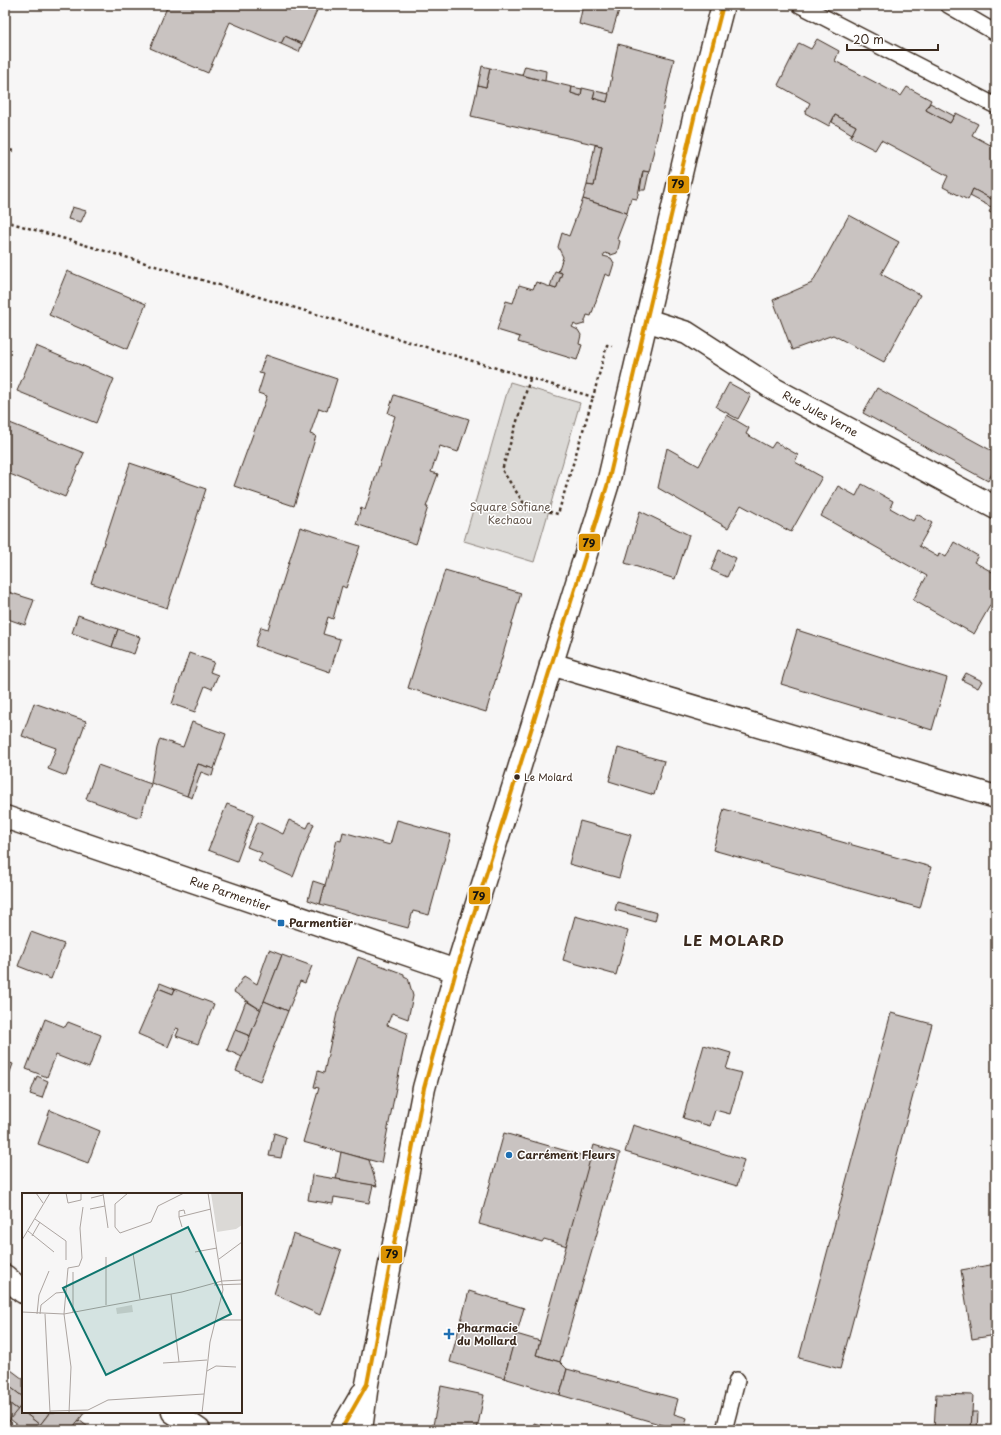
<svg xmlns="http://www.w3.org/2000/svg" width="1001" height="1435" viewBox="0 0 1001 1435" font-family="'Playpen Sans',sans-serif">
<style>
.green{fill:#dbd9d6;stroke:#8b827a}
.building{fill:#c9c3c1;stroke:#3b2a1e}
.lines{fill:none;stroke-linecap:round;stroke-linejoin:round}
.service-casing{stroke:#3b2a1e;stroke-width:18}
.minor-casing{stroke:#3b2a1e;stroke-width:25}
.secondary-casing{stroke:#3b2a1e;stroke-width:25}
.path{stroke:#3b2a1e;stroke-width:2.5;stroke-dasharray:3 3;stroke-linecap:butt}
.service{stroke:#fff;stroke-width:15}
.minor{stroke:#fff;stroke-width:22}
.secondary{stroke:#fff;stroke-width:22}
.bus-1-casing{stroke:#fff;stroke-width:7}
.bus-1{stroke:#db9304;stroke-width:4}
.bus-dot{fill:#3b2a1e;stroke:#fff;stroke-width:1.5}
.poi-dot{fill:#1f6fb2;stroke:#fff;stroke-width:1.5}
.labels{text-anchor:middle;stroke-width:3;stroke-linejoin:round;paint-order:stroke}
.bus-label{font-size:10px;fill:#3b2a1e;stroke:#fff;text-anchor:start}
.street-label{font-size:11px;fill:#3b2a1e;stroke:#fff}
.park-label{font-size:11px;fill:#63564c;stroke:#fff}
.poi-label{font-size:11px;font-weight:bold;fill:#3b2a1e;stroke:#fff;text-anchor:start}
.district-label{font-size:15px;font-weight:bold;letter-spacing:1px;fill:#3b2a1e;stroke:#fff}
.inset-road{fill:none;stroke:#aca4a0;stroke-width:1}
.view{fill:#0f766e;fill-opacity:0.15;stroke:#0f766e;stroke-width:2}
.inset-edge{fill:none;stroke:#3b2a1e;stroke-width:2}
.line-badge{stroke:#fff;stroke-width:1.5}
.pale-badge-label{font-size:11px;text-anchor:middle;font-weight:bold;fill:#111}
</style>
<rect width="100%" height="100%" fill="#f7f6f6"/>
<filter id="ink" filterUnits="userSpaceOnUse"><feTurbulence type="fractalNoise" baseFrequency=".025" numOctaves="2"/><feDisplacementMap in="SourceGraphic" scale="8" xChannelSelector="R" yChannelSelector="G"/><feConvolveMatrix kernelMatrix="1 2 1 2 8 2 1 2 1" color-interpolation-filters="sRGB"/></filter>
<g filter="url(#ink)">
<!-- green -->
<path class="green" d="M510,382L580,403L534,562L464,541Z"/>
<!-- building -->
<g class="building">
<path d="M168,5H317L319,6L302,44L285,36L281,44L230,22L208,73L150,48Z"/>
<path d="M583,5H613L612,9L619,10L612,33L579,24Z"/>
<path d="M285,36L302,44L299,52L281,44Z"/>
<path d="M817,39L839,51L835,61L901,96L907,87L931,100L926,110L950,123L956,113L978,124L972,135L996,148V215L989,212L995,201L973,189L968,200L943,187L948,176L881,140L875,150L850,137L856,126L835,115L829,126L805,113L810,103L778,85L799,43L811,49Z"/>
<path d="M618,44L674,59L649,172L643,171L637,199L631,198L627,213L583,199L587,185L594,186L602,146L471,116L478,85L486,87L490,68L572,87L571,93L581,96L582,88L595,91L593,98L607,102Z"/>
<path d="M482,66L490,68L486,87L478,85Z"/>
<path d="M525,66L546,71L545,81L522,75Z"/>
<path d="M5,86L10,88L5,99Z"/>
<path d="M572,87L582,89L581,96L571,93Z"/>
<path d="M595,91L609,94L607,102L593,98Z"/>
<path d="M930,103L954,116L950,123L926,110Z"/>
<path d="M835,115L856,126L852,134L832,122Z"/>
<path d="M595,145L602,146L594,186L587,185Z"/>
<path d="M643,171L649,172L645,190H640Z"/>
<path d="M973,189L995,201L991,207L970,196Z"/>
<path d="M583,199L627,213L617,239L620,241L617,253L611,255L605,253L603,256L611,258L614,263L610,276L605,274L591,316L587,315L584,324L577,326L574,324L572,327L578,330L581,335L579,344L582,345L577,360L518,342L520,337L497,330L506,301L513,303L519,285L533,289L536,282L556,289L562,273L558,272L563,257L558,247L562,233L569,236Z"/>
<path d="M72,207L86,211L81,222L68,219Z"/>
<path d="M849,215L899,242L881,274L920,295L884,362L833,335L792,350L773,300L812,283Z"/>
<path d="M67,271L146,304L128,349L49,315Z"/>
<path d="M555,271L562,273L556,289L550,287Z"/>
<path d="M36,346L114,379L96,423L17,391Z"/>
<path d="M266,355L337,379L327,411L319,408L310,434L316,436L294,506L234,486L267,396L258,393L264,374L259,373Z"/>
<path d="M729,383L751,395L738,419L716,407Z"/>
<path d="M877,388L996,453V466L988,481L863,413Z"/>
<path d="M394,395L469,419L458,452L440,446L431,472L438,474L426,507H428L416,544L356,524L361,508L365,510L395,416L388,413Z"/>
<path d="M727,415L749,428L746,434L771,448L775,442L798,455L795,462L822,477L791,532L741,505L728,528L658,488L667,448L699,466Z"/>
<path d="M5,421L84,453L65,497L5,472Z"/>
<path d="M130,463L206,489L167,608L91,583Z"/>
<path d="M862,484L893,501L890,508L913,521L917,514L932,523L919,546L938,557L939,553L946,557L954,542L978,556L974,562L996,574V595L974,634L913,600L927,576L821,516L838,486L856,496Z"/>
<path d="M640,511L689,535L675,579L625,563Z"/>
<path d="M300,527L360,546L346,588L342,586L333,619L328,617L323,634L340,639L330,672L255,646L261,627L268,629Z"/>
<path d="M719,550L736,558L727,577L711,570Z"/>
<path d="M445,570L521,593L486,712L408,688Z"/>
<path d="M5,591L34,600L25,625L5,618Z"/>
<path d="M78,615L118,629L112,647L72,633Z"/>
<path d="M118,629L140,637L134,654L112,647Z"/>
<path d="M797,630L947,678L932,730L781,684Z"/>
<path d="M189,653L214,662L210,672L218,675L212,689L205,686L195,712L172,704Z"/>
<path d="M966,673L982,681L978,688L962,680Z"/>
<path d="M34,703L86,721L66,776L48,769L56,748L22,736Z"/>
<path d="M192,722L226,734L214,769L198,764L187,796L151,783L157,748L160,739L183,747Z"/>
<path d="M618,748L664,761L654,795L609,781Z"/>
<path d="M198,764L214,769L212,776L201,772L192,798L187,796Z"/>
<path d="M98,765L151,784L140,818L86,799Z"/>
<path d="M227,804L254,814L237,861L208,850Z"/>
<path d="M724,809L931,867L920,908L713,850Z"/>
<path d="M289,820L307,828L310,822L314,824L293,877L258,861L262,853L247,847L258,822L283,834Z"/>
<path d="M397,820L451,835L429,915L413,911L408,928L320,904L337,840L341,841L343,832L390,845Z"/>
<path d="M580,821L631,835L619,878L569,864Z"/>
<path d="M313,881L325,885L320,904L308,900Z"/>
<path d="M617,902L657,913L655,921L615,910Z"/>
<path d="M575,916L628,931L616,975L563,960Z"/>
<path d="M31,932L64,944L51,979L18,966Z"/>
<path d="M269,950L282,955L261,1010L234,992L244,976L257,984Z"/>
<path d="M282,955L312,966L305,983L300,981L288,1011L264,1001Z"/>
<path d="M358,957L404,974V976L408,978L413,996L408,1019L392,1013L387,1025L407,1033L381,1163L303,1142L319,1088L314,1087L318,1071L324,1073L337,1013Z"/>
<path d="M160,983L175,989L173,994L158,988Z"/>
<path d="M158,988L173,994L175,989L214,1004L198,1044L176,1036L179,1029L176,1028L168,1047L138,1034Z"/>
<path d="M246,1001L261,1010L250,1036L235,1030Z"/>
<path d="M264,1001L288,1011L260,1081L236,1071Z"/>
<path d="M891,1013L932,1024L840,1369L799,1358Z"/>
<path d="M45,1019L65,1027L68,1022L101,1035L89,1068L56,1055L47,1077L26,1069Z"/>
<path d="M235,1030L250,1036L242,1057L227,1050Z"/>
<path d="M704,1045L731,1053L726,1069L742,1073L730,1114L715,1110L710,1126L683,1118Z"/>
<path d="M5,1061L13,1064L7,1080H5Z"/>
<path d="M37,1076L48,1081L42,1098L30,1094Z"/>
<path d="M50,1110L100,1131L88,1163L38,1144Z"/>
<path d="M633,1125L744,1160L737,1186L625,1152Z"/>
<path d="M274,1133L286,1137L281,1158L269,1156Z"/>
<path d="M504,1133L591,1158L567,1246L544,1239L542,1242L479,1224Z"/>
<path d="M594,1145L620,1153L560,1362L536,1355Z"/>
<path d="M996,1147V1171H993Z"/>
<path d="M341,1152L369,1160L377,1186L336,1179Z"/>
<path d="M312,1175L373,1185L369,1203L334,1197L333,1204L308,1200Z"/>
<path d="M293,1234L341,1251L320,1315L274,1294Z"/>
<path d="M996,1264V1335L972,1339L961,1270Z"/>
<path d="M469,1291L524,1308L504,1378L450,1362Z"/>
<path d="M516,1334L540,1341L536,1355L560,1362L567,1369L560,1395L504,1378Z"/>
<path d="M567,1369L678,1399L674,1414L687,1418L684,1430H680L560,1395Z"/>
<path d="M11,1370L23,1379V1397L5,1383V1378Z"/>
<path d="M5,1383L23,1397V1403L18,1410L5,1400Z"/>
<path d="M441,1386L484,1395L477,1430H432Z"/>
<path d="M936,1394L973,1395L971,1430H934Z"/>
<path d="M5,1400L18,1410L9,1421L5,1418Z"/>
<path d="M23,1403V1411L19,1408Z"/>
<path d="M19,1408L40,1425L36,1430H24L10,1419Z"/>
<path d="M24,1412H50L40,1425Z"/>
<path d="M50,1412H85L71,1430H36Z"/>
<path d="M972,1412H978L977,1430H971Z"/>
<path d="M5,1418L12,1423L7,1430H5Z"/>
<path d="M79,1420L92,1430H71Z"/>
<path d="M534,1423L558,1430H533Z"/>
</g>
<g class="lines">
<defs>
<g id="service">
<path d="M800,5L996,106"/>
<path d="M948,5L996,33"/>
<path d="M724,1430L737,1380"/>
</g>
<g id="minor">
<path id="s1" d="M646,320L687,333L774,389L996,508"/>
<path d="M551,664L996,797"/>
<path id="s2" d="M5,817L456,971"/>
<path d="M5,1276L23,1292"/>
<path d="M173,1412L199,1430"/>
</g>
<g id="secondary">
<path d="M341,1430L362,1394"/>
<path d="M361,1430L367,1384L424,1088L456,971L608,483L695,114L723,5"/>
</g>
</defs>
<!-- service casing -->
<use href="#service" class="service-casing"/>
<!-- minor casing -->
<use href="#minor" class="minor-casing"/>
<!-- secondary casing -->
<use href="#secondary" class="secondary-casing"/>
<!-- path -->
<g class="path">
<path d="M5,148L13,151"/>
<path d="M5,221L593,397L607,345L612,346"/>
<path d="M530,379L502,470L525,505L558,514L593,397"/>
</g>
<!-- service -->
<use href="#service" class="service"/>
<!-- minor -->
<use href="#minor" class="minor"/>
<!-- secondary -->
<use href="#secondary" class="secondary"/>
<defs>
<path id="bus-1" d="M341,1430L367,1384L424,1088L456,971L608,483L695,114L723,5"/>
</defs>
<!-- bus-1 casing -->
<use href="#bus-1" class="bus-1-casing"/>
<!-- bus-1 -->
<use href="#bus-1" class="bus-1"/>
</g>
</g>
<!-- markers -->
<circle class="bus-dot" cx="517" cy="777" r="3.5"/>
<g class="poi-dot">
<rect x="277" y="919" width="8" height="8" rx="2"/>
<circle cx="509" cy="1155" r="4"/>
<path d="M447 1328h4v4h4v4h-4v4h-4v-4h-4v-4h4z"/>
</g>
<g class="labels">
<!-- bus labels -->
<g class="bus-label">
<text x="524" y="781">Le Molard</text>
</g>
<!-- street labels -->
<g class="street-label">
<text dy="4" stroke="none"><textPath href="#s1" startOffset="199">Rue Jules Verne</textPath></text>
<text dy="4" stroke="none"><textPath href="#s2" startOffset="238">Rue Parmentier</textPath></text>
</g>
<!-- park labels -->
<g class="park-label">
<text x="510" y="511">Square Sofiane<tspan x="510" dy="13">Kechaou</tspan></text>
</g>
<!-- poi labels -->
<g class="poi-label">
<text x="289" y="927">Parmentier</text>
<text x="517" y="1159">Carrément Fleurs</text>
<text x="457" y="1332">Pharmacie<tspan x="457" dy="13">du Mollard</tspan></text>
</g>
<!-- district labels -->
<g class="district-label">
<text x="734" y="946">LE MOLARD</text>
</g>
</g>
<!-- overview -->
<g transform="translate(22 1193)">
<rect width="220" height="220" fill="#f7f6f6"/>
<path d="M189,0H220V32L214,36L195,39ZM110,112L111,119L95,121L94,115Z" fill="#dbd9d6"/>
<path class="inset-road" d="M14,0L21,10M44,0L46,10L59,7V0M81,0L86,35M106,0L93,11V34L98,40L129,29L136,13L162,0M69,5L81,2M68,16L83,13M157,24V18L162,17L163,21M13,26L44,48V67M160,34L157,24L189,16M6,38L32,59M10,43L18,29M0,47L28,0M173,59L195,55M111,60L118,106M197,66L220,49M51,79V119M192,92L220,91M149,101L157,169L185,167M84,112V64M0,119L42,121L160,99L200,88L220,87M15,121L17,102L27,78M18,121L19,112L34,100L44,99M23,121L28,219M195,127H220M141,170L157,169M185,178L194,173L214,174M28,218L66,217L86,207L182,201M47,220L49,174L42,121L46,75L57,73L60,65L58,35L61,14M180,220L188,149L201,97L186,0"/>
<path class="view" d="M166,34L209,121L84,182L41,95Z"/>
<rect width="220" height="220" class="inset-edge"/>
</g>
<g class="line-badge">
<rect x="667" y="175" width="23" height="19" rx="4" fill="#db9304"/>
<rect x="578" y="533" width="23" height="19" rx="4" fill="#db9304"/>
<rect x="468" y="886" width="23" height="19" rx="4" fill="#db9304"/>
<rect x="380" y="1245" width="23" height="19" rx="4" fill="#db9304"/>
</g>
<g class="pale-badge-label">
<text x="678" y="188">79</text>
<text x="589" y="547">79</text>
<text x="479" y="900">79</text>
<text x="392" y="1258">79</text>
</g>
<!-- margin -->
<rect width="1001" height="1435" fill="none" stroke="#fff" stroke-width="20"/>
<rect x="10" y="10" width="981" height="1415" fill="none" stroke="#3b2a1e" stroke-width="1.5" filter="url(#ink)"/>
<!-- scale -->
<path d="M847 44v6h91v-6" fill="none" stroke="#3b2a1e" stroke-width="2"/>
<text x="853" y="44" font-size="12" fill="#3b2a1e" stroke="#ffffff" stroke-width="3" paint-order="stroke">20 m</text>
</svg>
